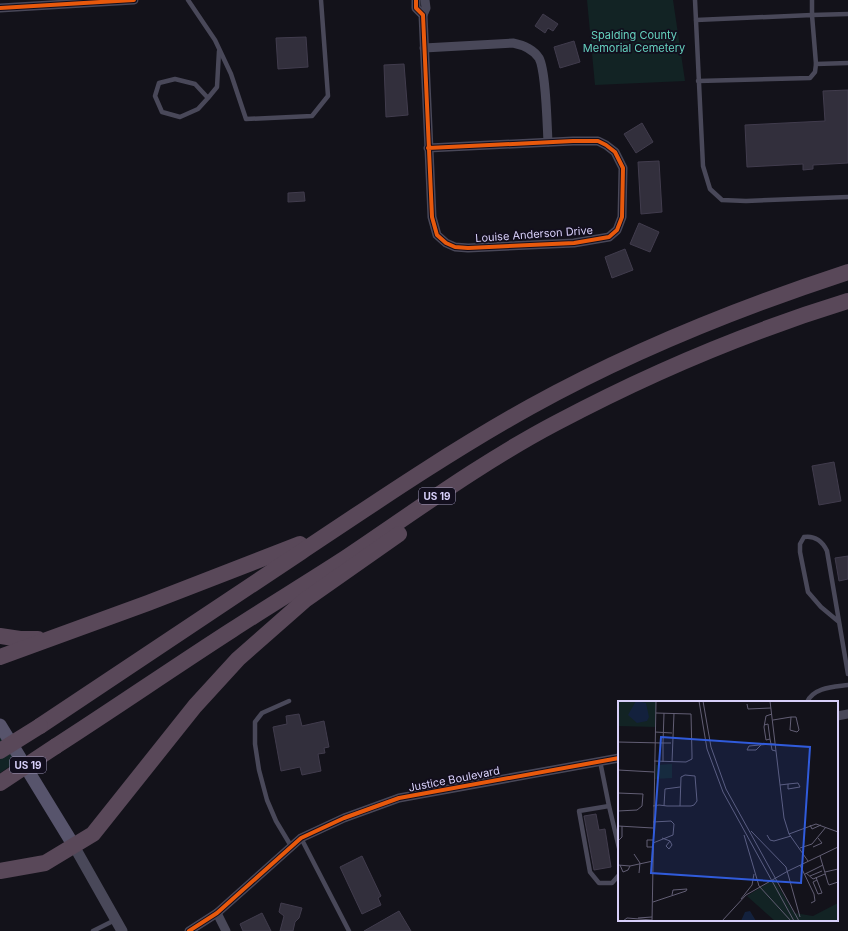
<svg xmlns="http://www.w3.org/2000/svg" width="848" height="931" viewBox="0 0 848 931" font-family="Inter,sans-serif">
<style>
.green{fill:#122324}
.building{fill:#322f3c;stroke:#413c4d}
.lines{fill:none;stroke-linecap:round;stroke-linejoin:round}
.service{stroke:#494859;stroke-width:4.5}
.minor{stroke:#494859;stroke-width:9}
.tertiary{stroke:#494859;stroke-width:11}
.secondary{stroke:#57546c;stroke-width:13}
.motorway{stroke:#594859;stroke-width:16}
.motorway-bridge{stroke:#594859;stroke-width:16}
.cycleway-casing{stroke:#120e1d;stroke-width:6}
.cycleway{stroke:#e8590c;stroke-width:4}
.labels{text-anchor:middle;stroke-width:3.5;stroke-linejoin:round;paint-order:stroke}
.shield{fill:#120e1d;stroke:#9d96b8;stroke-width:1}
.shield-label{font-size:10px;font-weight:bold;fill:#d8d0fa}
.park-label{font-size:11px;fill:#65d1be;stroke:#120e1d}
.street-label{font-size:11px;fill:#d8d0fa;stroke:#120e1d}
.inset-road{fill:none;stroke:#625e74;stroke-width:1}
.view{fill:#305bdb;fill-opacity:0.15;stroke:#305bdb;stroke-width:2}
.inset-edge{fill:none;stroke:#d8d0fa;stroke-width:2}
</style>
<rect width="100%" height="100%" fill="#13121a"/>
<!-- green -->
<g class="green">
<path d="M587,0H673L685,81L595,85Z"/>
<path d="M0,736L19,760L0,773Z"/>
</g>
<!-- building -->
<g class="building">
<path d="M543,14L558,24L553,31L548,28L545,33L535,26Z"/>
<path d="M306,37L308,67L278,69L276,38Z"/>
<path d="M574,41L580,62L560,68L554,47Z"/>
<path d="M404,64L408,115L386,117L384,65Z"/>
<path d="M848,90V163L813,165V169L803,170V164L747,167L745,125L825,121L823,91Z"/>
<path d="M642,123L653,142L636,153L624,134Z"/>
<path d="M659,161L662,212L641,214L638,162Z"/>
<path d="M304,192L305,201L288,202V193Z"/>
<path d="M639,223L659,232L650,252L630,244Z"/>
<path d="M625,249L633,270L612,278L605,257Z"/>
<path d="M834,462L841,501L819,505L812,466Z"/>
<path d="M848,556V579L839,581L835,558Z"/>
<path d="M299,714L302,726L324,721L329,747L324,748L325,753L318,754L321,771L302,775L300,767L281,771L273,727L287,724L286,716Z"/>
<path d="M596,814L599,830L605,829L611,867L594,870L584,816Z"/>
<path d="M362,856L381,896L378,898L381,905L362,914L340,867Z"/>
<path d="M281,903L302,908L299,918L295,922L293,931H280L284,916L279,912Z"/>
<path d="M399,911L411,931H364Z"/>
<path d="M262,913L271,931H243L240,924Z"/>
</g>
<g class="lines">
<!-- service -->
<g class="service">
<path d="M188,0L215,40L231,74L246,119L312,116L328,96L321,0"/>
<path d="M695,0L703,166L710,189L722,200L746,201L848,197"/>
<path d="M812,0V15L848,14"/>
<path d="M696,20L812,15L816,64"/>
<path d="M698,81L810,78L815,72L816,64L848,63"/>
<path d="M208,98L198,109L180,117L162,112L155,96L159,83L175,79L195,84L208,98L217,87L219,51"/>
<path d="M839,622L821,607L808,592L800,552V544L804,537C815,535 823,542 827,551C834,592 841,633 848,674"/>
<path d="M289,701L262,713L255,722V744L259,770L267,800L276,821L291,846"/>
<path d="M807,702C814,687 834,687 848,685"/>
<path d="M600,761L609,806L619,848"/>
<path d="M609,806L579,811L590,872L599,883H612L619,875"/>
<path d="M301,838L349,931"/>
<path d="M93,931L115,920"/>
</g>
<!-- minor -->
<g class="minor">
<path d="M416,0V8L423,15L432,217L437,235L446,243L455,247L468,248L574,243L609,237L617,230L622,217L623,168L615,152L606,145L598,141H573L428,148"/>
<path d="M0,8L134,0"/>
<path d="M423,15L426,8L425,0"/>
<path d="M424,48L513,43C523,45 533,49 539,58C546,71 547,124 548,142"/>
<path d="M837,716L848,714"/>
<path d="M217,913L226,931"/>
<path d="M189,931L217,913L301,838L344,818L399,798L619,758"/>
</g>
<!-- tertiary -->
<path class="tertiary" d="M74,846L122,931"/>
<!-- secondary -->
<path class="secondary" d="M0,725L74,846"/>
<!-- motorway -->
<g class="motorway">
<path d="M0,636L20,639H38"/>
<path d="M0,657L148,603L300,544"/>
<path d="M40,726C127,668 214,610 301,552C376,502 451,451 530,407C631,351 738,308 848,272"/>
<path d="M56,746C115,708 173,668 232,630C269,606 307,583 344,559C414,512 482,462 556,423C650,373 747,332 848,301"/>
<path d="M0,871L45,863L93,834L195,706L238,659L305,600L399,534"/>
</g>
<!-- motorway-bridge -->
<g class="motorway-bridge">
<path d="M0,751L40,726"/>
<path d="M0,783L56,746"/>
</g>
<defs>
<g id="cycleway">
<path d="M416,0V8L423,15L432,217L437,235L446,243L455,247L468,248L574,243L609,237L617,230L622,217L623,168L615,152L606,145L598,141H573L428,148"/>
<path d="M0,8L134,0"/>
<path d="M189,931L217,913L301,838L344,818L399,798L619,758"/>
</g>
</defs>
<!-- cycleway casing -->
<use href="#cycleway" class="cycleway-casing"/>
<!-- cycleway -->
<use href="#cycleway" class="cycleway"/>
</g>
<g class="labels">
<!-- shield labels -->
<g class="shield">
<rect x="419" y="488" width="36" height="16" rx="3"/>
<rect x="10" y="757" width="36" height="16" rx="3"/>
</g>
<g class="shield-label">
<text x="437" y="500">US 19</text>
<text x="28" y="769">US 19</text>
</g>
<!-- park labels -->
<g class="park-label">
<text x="634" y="39">Spalding County<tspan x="634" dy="13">Memorial Cemetery</tspan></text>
</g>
<!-- street labels -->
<g class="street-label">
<text transform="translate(534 234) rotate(-4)" y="4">Louise Anderson Drive</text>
<text transform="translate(454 779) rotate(-11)" y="4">Justice Boulevard</text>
</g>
</g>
<!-- overview -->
<g transform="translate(618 701)">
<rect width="220" height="220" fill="#13121a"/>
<path d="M0,0H38V26L0,25ZM54,63V77L37,78L38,64ZM156,178L176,212L195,215L220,202V220H157L129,195Z" fill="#122324"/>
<path d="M18,0L28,2L31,16L29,20L19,22L10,14ZM132,210L138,220H123L127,211Z" fill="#13213d"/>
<path class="inset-road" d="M81,0L89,48L105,91L176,220M85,0L93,46L108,88L181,220M152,0L166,117L171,133L190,160M129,3L130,8L153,7M154,13L148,15L146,26L148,39L152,38L153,43H157M155,19L173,16H178L181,29L179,31L172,29L173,16M146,24L150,23L152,38M37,31L54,32M0,41L45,42L46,12M143,44L138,49H129L131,45L153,43L154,49L158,50M36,60L68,61L74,58V54L73,13L38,12M45,61V42H53M54,61L56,12M0,69L36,71M162,84L170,83V88L182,86L180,82L170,83M0,92L25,93L24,105L19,109L0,110M35,105L41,104L49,105H73L76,104L79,100L77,75L67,74L63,76L62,105M46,105L47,88L62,86M35,121L53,120L56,123L55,134L35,142M192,124L194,128L203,124M0,125L35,127M133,130L168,166L182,216M171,133L198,123L220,131M126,134L141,185L173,220M149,134L152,139L156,140L173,135M44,137L52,140L48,145L51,148L54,144L52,140M0,140L4,136V125M35,146H29V139H35M195,146L204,142L200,137M182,147L194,143L208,126M16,153L22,162L21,172M202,155L210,182L211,184L220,181M0,164L12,165L35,160M2,164L5,171L10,169L12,165M182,164L196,193L197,200L193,202M170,170L220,146M207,171L220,168M188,172L195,178L207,173M187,173L205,164M192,175L204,170M198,176L199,179L204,192L200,193L195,181L199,179M123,198L134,184L136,173M35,201L68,190L69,188L55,189L54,194M20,217L34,216M5,220L9,217L34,219M34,220L38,0M104,220L128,194L170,170"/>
<path class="view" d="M43,36L192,46L183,182L33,172Z"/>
<rect width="220" height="220" class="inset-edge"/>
</g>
</svg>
